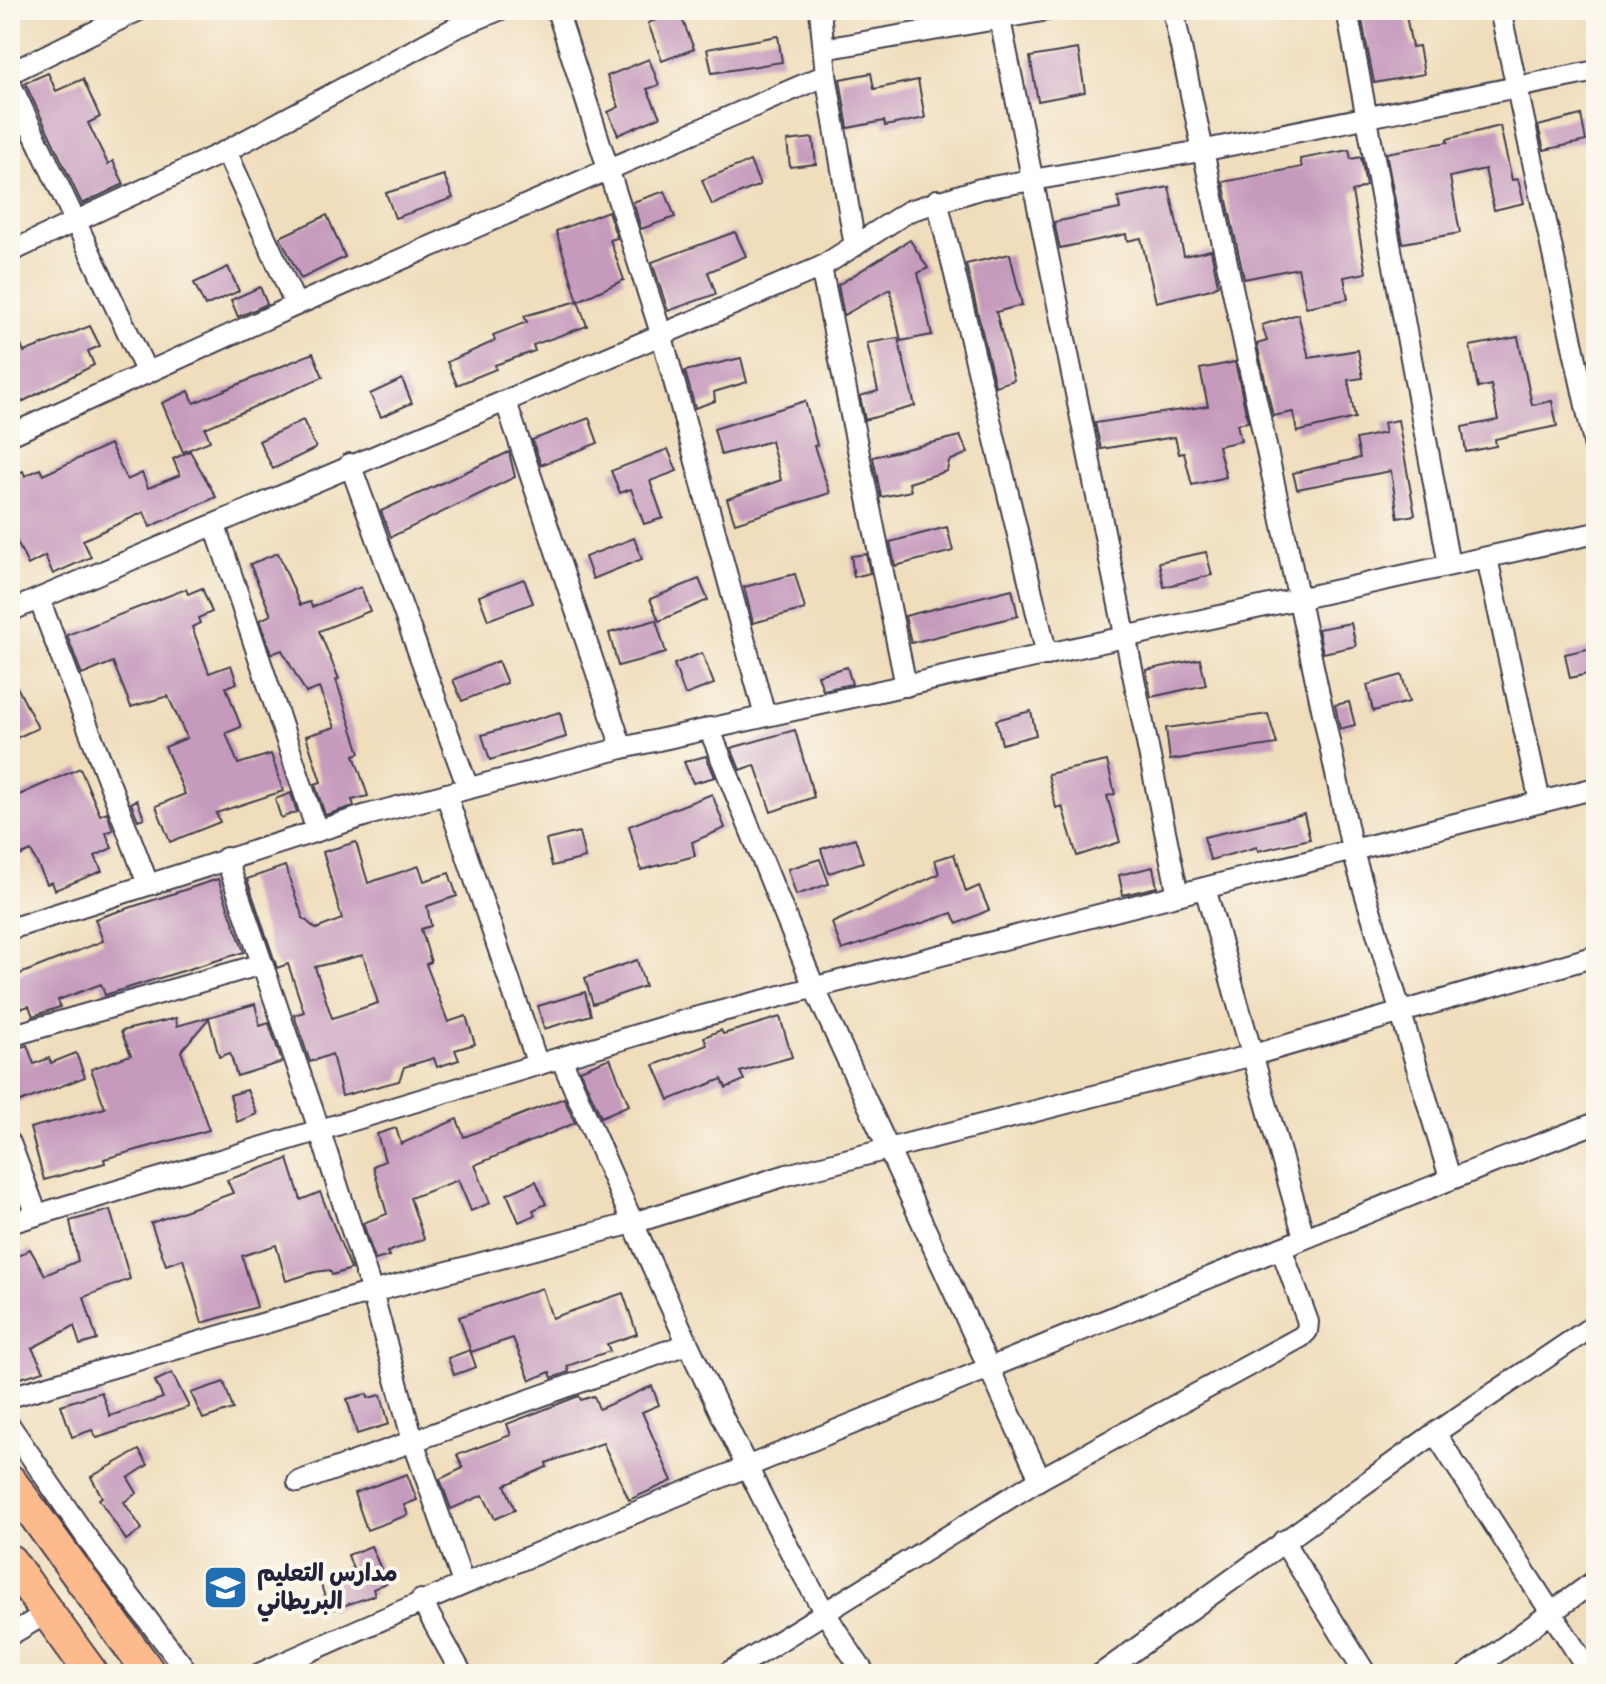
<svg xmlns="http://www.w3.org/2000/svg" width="1606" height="1684" viewBox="0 0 1606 1684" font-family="Pangolin,'Playpen Sans Arabic',sans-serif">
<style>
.building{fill:#c59abc;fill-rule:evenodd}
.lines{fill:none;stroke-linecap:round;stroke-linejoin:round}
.street-casing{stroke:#413e4e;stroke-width:24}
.primary-casing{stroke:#413e4e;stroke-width:36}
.street{stroke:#fff;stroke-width:20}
.primary{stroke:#fcba8d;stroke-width:32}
.labels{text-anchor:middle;stroke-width:8;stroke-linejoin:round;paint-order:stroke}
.poi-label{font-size:24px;font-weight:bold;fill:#22223b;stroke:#fbf7ec;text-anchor:start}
</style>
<rect width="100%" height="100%" fill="#fbf7ec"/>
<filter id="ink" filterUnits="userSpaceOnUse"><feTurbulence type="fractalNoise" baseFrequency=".0125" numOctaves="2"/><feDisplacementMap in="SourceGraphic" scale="16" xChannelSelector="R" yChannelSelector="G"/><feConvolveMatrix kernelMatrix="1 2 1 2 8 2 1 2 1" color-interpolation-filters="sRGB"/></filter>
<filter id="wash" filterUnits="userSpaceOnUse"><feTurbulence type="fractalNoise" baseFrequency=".006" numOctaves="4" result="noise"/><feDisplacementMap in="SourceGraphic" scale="32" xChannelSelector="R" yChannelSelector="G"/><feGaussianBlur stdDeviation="1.8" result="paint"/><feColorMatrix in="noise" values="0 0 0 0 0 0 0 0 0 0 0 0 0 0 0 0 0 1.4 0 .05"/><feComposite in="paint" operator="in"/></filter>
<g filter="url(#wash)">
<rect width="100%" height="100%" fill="#efddbb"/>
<g id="blocks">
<!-- building -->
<g class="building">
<path d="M1360,10H1405L1412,47L1419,46L1424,74L1374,83Z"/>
<path d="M679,11L694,49L662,61L648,23Z"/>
<path d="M778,36L782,62L712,73L707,49Z"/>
<path d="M1078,49L1085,92L1038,101L1030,57Z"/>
<path d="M649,59L659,85L647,89L660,117L618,135L608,112L619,107L607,76Z"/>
<path d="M48,73L56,91L83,79L100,117L88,123L108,164L113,161L124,184L82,204L25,83Z"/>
<path d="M871,73L874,89L918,80L925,118L885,126L884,121L848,128L840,79Z"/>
<path d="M1581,115L1586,141L1544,150L1538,126Z"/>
<path d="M1500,126L1512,180L1518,179L1524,203L1494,210L1485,169L1450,177L1460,233L1403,243L1386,153L1448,142L1447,139Z"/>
<path d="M813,138L816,164L790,167L787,141Z"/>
<path d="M1349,150L1351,159L1361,157L1366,186L1352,192L1366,273L1344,277L1348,299L1306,307L1298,268L1244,279L1223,182L1302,167L1300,159Z"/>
<path d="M750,161L760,185L712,205L702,180Z"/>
<path d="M444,175L453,198L395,218L386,193Z"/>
<path d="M1169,187L1184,256L1211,250L1218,285L1211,289L1156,302L1141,238L1127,241L1126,234L1060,248L1054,222L1120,209L1118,197Z"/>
<path d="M665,191L675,217L641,229L633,202Z"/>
<path d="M608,211L617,238L610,240L624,280L578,301L587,326L533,345L535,351L495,365L496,369L457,385L447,362L495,341L493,335L527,322L524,316L578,301L556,231Z"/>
<path d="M327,215L345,257L301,279L280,237Z"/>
<path d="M735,232L746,256L708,272L716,294L668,311L652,262Z"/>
<path d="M910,240L928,268L918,273L932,335L901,341L890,289L844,315L838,285Z"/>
<path d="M1010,254L1022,305L996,312L1014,380L995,386L966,264Z"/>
<path d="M228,267L239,291L205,306L194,283Z"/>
<path d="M260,287L267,304L238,317L231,300Z"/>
<path d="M1298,314L1309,358L1358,350L1363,378L1348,380L1355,418L1297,432L1293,412L1273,416L1257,344L1267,341L1262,325Z"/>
<path d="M10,322L24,352L90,326L100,346L88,351L94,365L10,408Z"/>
<path d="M1518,337L1532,405L1552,401L1557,426L1495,439L1496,446L1466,452L1462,427L1498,420L1491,385L1478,388L1470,346Z"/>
<path d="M898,338L915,406L865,420L860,396L878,391L867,343Z"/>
<path d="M313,353L323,377L205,428L210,441L183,452L162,403L189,391L194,403Z"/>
<path d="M741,358L747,382L714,392L715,401L695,408L685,371Z"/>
<path d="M1235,362L1248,422L1237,424L1241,441L1218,446L1226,477L1192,485L1184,453L1179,454L1175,437L1101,449L1095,423L1208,406L1200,369Z"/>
<path d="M402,379L412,403L381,417L370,394Z"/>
<path d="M805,401L817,445L814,446L830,493L735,523L727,499L781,480L771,441L721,455L714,429Z"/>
<path d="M589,418L598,443L541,465L532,440Z"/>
<path d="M303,420L316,448L273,469L259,441Z"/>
<path d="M1398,420L1415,515L1398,518L1391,471L1297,489L1293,473L1360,458L1356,439L1385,433L1383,423Z"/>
<path d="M960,436L968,453L949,461L947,471L909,483L911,491L881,497L873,457Z"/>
<path d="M110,444L127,480L142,473L148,488L180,475L173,459L190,451L216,497L150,527L144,512L83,540L91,557L53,574L45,556L28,565L10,527V477L23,471L25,476L40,469L43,475Z"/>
<path d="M668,449L677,471L650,481L663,518L644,524L631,489L620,493L611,471Z"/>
<path d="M509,452L515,477L391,537L381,511Z"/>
<path d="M947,527L953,551L895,566L890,542Z"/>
<path d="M634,538L642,559L593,579L585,557Z"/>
<path d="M1206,552L1212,575L1164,587L1159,562Z"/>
<path d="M278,553L300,605L310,602L312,607L361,587L370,611L319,631L339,679L336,680L360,753L354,755L368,796L352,800L354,806L325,815L315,784L321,782L306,736L335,727L319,688L306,693L282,650L271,654L260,620L271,615L250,564Z"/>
<path d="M866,554L870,573L854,577L851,556Z"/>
<path d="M795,574L805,609L753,623L744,587Z"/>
<path d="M524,579L533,603L488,620L479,596Z"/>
<path d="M699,579L708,600L659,621L650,599Z"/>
<path d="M202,588L212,612L198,618L200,623L192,627L209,673L231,665L237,683L226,687L241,727L226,733L238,764L271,754L283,791L216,813L220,822L170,842L156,806L185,794L165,747L187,738L168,696L131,707L113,662L82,675L67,635L186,589L188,594Z"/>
<path d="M1012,589L1018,616L911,643L905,616Z"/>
<path d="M656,620L666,653L618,666L609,633Z"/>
<path d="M1351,623L1356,646L1323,653L1318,629Z"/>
<path d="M1596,647V672L1570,678L1565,654Z"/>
<path d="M702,653L714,684L685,695L674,664Z"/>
<path d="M1200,659L1206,685L1151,697L1146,670Z"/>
<path d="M498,661L507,683L462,701L453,680Z"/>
<path d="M847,667L852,684L823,690L818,675Z"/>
<path d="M10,673L38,728L10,741Z"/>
<path d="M1402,675L1409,702L1373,711L1367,685Z"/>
<path d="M1349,702L1355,725L1340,729L1335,705Z"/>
<path d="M1031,711L1036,735L1002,744L996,720Z"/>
<path d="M560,712L566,737L490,760L482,735Z"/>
<path d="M1268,714L1277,744L1170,760L1166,728Z"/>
<path d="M795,730L814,797L771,812L755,765L740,770L731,748Z"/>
<path d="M706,756L715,777L693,783L684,762Z"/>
<path d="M1107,761L1115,794L1107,796L1120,842L1077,856L1062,806L1056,808L1048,774Z"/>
<path d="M80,768L100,815L107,812L113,830L106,833L112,848L95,856L102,871L55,890L52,882L47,884L31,851L10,860V799Z"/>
<path d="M291,793L297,812L281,818L275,799Z"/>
<path d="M712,794L725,828L692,842L695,856L641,870L629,826Z"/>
<path d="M137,800L144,818L138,820L131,803Z"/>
<path d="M1304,814L1310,839L1258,851L1257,847L1210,860L1204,837Z"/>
<path d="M579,832L585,858L552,866L546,840Z"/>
<path d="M855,838L863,862L829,873L821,849Z"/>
<path d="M356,842L368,883L419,866L424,881L449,873L457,896L427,906L431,926L421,929L431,962L426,964L448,1022L466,1016L475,1044L455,1050L459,1060L437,1067L434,1058L404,1067L399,1081L342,1096L332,1054L310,1062L294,1015L304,1012L288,964L277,968L247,879L285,866L303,918L316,929L342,919L323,852ZM363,955L378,1003L332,1018L315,967Z"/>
<path d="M954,854L966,892L979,886L989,910L957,924L952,913L842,950L832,923L939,874L935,860Z"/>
<path d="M820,859L829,884L796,895L788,869Z"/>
<path d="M1153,867L1157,887L1123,895L1119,875Z"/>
<path d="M218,879L244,952L105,995L101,984L58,1000L60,1007L33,1016L29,1006L10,1012V978L103,941L95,919Z"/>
<path d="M637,960L645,986L593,1004L585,978Z"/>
<path d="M585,992L591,1015L544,1029L538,1006Z"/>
<path d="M255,1004L260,1026L269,1023L282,1062L237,1076L230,1053L219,1057L209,1018L181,1051L209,1130L104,1159L105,1163L44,1180L30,1128L105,1108L91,1069L131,1055L121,1031L176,1018L177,1026Z"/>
<path d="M780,1017L792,1057L740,1072L744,1080L726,1088L722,1079L669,1100L654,1065L707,1045L704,1037L721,1030L723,1034Z"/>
<path d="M27,1045L34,1064L49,1058L51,1063L76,1053L85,1077L10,1106V1051Z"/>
<path d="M610,1058L629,1105L601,1117L580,1070Z"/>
<path d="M247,1090L257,1114L237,1122L230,1095Z"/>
<path d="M564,1098L575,1123L475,1165L490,1203L471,1211L458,1180L410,1198L424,1239L387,1252L389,1256L375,1260L363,1223L387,1214L373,1166L385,1161L377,1134L396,1128L401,1144L457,1119L464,1137Z"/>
<path d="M288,1159L301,1200L320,1192L351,1269L332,1275L330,1270L315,1272L286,1281L276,1245L242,1256L257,1307L202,1323L183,1259L166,1265L151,1223L233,1193L227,1180Z"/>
<path d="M536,1181L546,1204L533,1210L535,1215L519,1222L507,1194Z"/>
<path d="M110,1210L130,1279L84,1297L97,1340L80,1345L74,1326L32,1348L44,1371L17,1379L10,1367V1261L30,1249L45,1275L78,1261L70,1221Z"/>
<path d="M542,1288L552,1318L623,1293L637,1334L607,1344L610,1351L567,1366L569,1372L552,1378L550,1372L530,1380L513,1338L471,1352L459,1317Z"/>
<path d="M470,1350L476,1367L454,1375L448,1358Z"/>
<path d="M172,1373L189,1407L97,1438L92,1430L72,1437L61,1405L101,1392L110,1416L163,1398L155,1381Z"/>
<path d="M224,1382L233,1409L203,1419L191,1393Z"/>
<path d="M652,1386L659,1405L642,1412L672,1481L629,1500L603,1443L546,1463L547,1467L505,1485L515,1510L495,1519L483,1495L451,1509L440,1479L463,1468L457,1455L511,1435L507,1424L579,1396L581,1400L594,1396L599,1409Z"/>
<path d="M367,1394L368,1398L381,1395L389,1424L357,1434L347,1399Z"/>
<path d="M139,1450L148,1465L128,1478L137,1493L124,1502L142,1529L126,1540L99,1499L102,1497L91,1477Z"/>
<path d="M407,1474L417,1500L404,1505L408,1515L367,1530L354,1493Z"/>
<path d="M371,1546L387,1583L373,1589L375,1595L329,1611L320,1581L353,1569L348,1555Z"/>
</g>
</g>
</g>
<g filter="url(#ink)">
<use href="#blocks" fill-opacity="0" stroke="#413e4e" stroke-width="2"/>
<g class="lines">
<defs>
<g id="street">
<path d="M557,10L661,333L765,716"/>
<path d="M820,10L826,75L855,246"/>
<path d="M998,10L1178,895"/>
<path d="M1173,10L1352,849L1450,1178"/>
<path d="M1347,10L1449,565"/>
<path d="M1500,10L1596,452"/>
<path d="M824,49L1048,10"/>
<path d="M10,73L139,10"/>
<path d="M10,83L147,373"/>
<path d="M226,151L296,305"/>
<path d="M937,200L1047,655"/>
<path d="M10,252L226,151L455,28L499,10"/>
<path d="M821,267L906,686"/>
<path d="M506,402L622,748"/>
<path d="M10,435L296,305L826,75"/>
<path d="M350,464L468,788"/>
<path d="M215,526L317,831"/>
<path d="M1487,558L1540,802"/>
<path d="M39,599L148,884"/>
<path d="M10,611L821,267L909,211L980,189L1201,151L1596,71"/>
<path d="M709,728L814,987L1040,1479"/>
<path d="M446,794L538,1065"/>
<path d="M226,858L319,1129L372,1292L413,1441L463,1583"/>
<path d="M1205,888L1304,1237"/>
<path d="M10,929L367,815L622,748L1596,533"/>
<path d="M10,1036L262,964"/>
<path d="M561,1058C615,1183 669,1307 729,1430C770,1514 811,1597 865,1674"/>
<path d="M10,1143L37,1215"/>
<path d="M10,1223L683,1021L1596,788"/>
<path d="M10,1397L372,1292L633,1223L787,1175L1253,1055L1596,956"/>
<path d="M10,1426L100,1557L189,1674"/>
<path d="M1435,1433L1591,1674"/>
<path d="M298,1482L687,1344"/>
<path d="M1283,1541L1366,1674"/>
<path d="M421,1600L462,1674"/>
<path d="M10,1635L47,1613"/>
<path d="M259,1674C500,1565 745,1468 989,1368C1191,1286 1392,1200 1596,1123"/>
<path d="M726,1674L1040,1479L1301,1337L1307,1331L1308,1322L1281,1248"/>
<path d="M1101,1674L1435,1433L1596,1324"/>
<path d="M1467,1674L1596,1580"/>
</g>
<g id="primary">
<path d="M10,1481L150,1674"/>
<path d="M10,1561L92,1674"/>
</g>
</defs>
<!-- street casing -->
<use href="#street" class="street-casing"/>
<!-- primary casing -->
<use href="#primary" class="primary-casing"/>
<!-- street -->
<use href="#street" class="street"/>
<!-- primary -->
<use href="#primary" class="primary"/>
</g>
</g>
<!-- icons -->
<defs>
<symbol id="school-square" viewBox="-11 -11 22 22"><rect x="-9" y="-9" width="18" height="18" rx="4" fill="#1f6fb2" stroke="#fbf7ec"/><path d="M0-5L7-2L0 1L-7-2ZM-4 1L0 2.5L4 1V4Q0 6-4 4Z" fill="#fff"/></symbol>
</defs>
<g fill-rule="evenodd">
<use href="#school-square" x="200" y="1562" width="51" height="51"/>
</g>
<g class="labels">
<!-- poi labels -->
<g class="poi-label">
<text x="257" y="1581">مدارس التعليم<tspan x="257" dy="28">البريطاني</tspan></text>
</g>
</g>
<!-- margin -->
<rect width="1606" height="1684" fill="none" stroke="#fbf7ec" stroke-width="40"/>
</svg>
